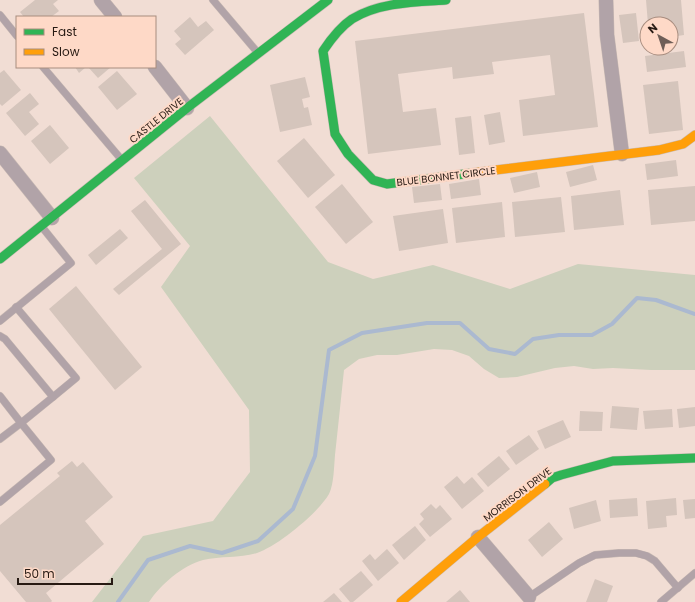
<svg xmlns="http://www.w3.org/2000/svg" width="695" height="602" viewBox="0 0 695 602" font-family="Poppins,sans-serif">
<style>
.green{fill:#cdd0bc}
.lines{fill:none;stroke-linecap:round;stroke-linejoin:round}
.stream{stroke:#abb9d0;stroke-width:4}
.building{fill:#d5c5bc}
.lane-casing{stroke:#cabbb4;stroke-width:8}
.street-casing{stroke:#cabbb4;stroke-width:15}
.fast-casing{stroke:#cabbb4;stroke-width:10}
.slow-casing{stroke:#cabbb4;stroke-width:10}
.lane{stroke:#b1a3a8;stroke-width:7}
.street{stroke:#b1a3a8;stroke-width:14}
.fast{stroke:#30b455;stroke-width:9}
.slow{stroke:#ff9f0a;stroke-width:9}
.labels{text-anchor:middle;stroke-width:4;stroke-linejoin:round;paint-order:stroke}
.street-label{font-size:10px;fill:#271a13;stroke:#fed9c7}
</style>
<rect width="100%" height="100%" fill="#f1ddd4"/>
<!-- green -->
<path class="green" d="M210,116L328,262L373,279L433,265L510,289L578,264L695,275V370H651L613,368L593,369L574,366L555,368L517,377L499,378L484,369L469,356L452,350L434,349L397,355H377L359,359L344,370C341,399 338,427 335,455C334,466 334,484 329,494C318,513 278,546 257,553C240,558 221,556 203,560C182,566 161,584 149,602H92L143,536L213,521L250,472L249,410L161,287L190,246L134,178Z"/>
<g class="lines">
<!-- stream -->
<path class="stream" d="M118,602L148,560L190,546L222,553L258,541L293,509L315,456L329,350L362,333L427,323H460L489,349L515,354L533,339L559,335H592L612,324L637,298L656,300L695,314"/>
</g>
<!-- building -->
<g class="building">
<path d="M35,0H58L53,4L59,11L51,17H38L37,16L35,17H24L20,12Z"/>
<path d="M646,0H681L684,35L671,37V24H648Z"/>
<path d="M584,13L598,127L523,136L519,100L555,95L550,55L492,62L494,74L453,79L452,67L398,74L403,112L436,108L441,145L368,154L355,41Z"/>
<path d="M636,13L639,41L623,43L619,15Z"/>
<path d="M190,17L198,27L206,21L214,30L185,55L175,44L181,39L174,31Z"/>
<path d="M684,51L686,67L647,72L645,56Z"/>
<path d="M75,67H86L79,73Z"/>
<path d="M88,67H111L98,78Z"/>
<path d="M4,70L21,90L2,106L0,104V73Z"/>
<path d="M117,71L137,94L117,110L98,87Z"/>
<path d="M305,77L310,97L302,99L304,108L308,107L312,125L280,132L270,85Z"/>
<path d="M678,81L683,130L649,134L643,85Z"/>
<path d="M30,93L39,104L29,112L39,124L25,136L6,113Z"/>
<path d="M500,112L505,142L489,145L484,115Z"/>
<path d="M471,116L475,153L459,155L455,118Z"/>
<path d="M50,125L69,148L50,164L31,141Z"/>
<path d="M304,138L335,175L308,198L277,161Z"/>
<path d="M676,160L678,176L647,180L645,164Z"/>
<path d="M593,165L597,180L570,187L566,172Z"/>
<path d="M537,172L540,187L514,193L510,178Z"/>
<path d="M479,179L481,195L451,199L449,184Z"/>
<path d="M342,184L373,222L346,244L315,207Z"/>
<path d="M440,184L442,200L414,203L412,187Z"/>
<path d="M695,186V221L651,225L648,190Z"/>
<path d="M620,190L624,225L574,230L571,196Z"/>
<path d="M561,197L565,232L515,237L512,202Z"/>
<path d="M145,200L181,244L119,295L113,289L162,249L131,211Z"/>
<path d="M502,202L505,237L456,243L452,208Z"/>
<path d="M443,209L448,243L399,251L393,216Z"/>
<path d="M120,229L128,238L96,265L88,255Z"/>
<path d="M76,286L142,367L115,390L49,309Z"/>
<path d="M612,406L639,408L637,430L610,428Z"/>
<path d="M695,407V426L679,428L677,409Z"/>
<path d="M672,409L673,427L645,429L643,411Z"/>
<path d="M580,411L603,412L602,431H579Z"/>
<path d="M563,420L571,437L545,449L537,431Z"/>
<path d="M529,435L539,449L516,465L506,451Z"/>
<path d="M499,456L510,469L488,487L477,474Z"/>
<path d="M72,461L77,467L83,462L113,497L85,521L104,544L46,593L52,601L51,602H26L0,571V525L60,476L57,473Z"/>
<path d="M457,476L464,484L472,477L484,491L462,509L444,487Z"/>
<path d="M637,498L638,516L610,518L609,500Z"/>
<path d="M676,498L677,515L666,516L667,527L648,529L646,501Z"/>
<path d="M695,499V518L685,519L683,500Z"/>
<path d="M596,500L601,521L574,529L569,508Z"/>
<path d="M431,504L436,509L440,505L452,519L430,537L419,524L424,519L420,514Z"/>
<path d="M549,522L563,539L542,557L528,540Z"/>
<path d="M415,526L426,540L404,560L392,545Z"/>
<path d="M387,549L399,563L378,581L362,561L370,554L375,560Z"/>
<path d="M361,571L373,585L353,602H350L339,589Z"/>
<path d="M595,579L613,586L607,602H586Z"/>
<path d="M460,590L470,602H446Z"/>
<path d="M334,593L342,602H323Z"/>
</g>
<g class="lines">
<defs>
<g id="lane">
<path d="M213,0L258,53"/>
<path d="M0,15L17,36"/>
<path d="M43,67L121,159"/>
<path d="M16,307L76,378L53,397"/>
<path d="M0,321L71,263L42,227"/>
<path d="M0,336L5,339L53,397L21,423L0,396"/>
<path d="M0,439L21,423L51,460L0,502"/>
<path d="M529,597L579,563L595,555L619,553H636L647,556L655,561L678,588"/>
<path d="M661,602L695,573"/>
</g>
<g id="street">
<path d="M101,0L115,17"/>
<path d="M606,0L607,35L622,154"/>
<path d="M155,67L187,108"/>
<path d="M0,153L52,218"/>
<path d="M478,537L529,597"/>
</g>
<g id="fast">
<path d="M446,0C416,2 379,2 352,19C340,27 331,39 323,51L335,134L348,154L373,180L387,184L472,173"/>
<path d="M0,259L187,108L328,0"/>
<path d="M545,484L552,478L561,475L613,461L695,458"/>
</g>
<g id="slow">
<path d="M472,173L659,150L683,144L695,135"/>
<path d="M401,602L478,537L545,484"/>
</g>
</defs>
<!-- lane casing -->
<use href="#lane" class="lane-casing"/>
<!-- street casing -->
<use href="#street" class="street-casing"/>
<!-- fast casing -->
<use href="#fast" class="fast-casing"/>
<!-- slow casing -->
<use href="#slow" class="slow-casing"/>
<!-- lane -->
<use href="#lane" class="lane"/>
<!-- street -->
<use href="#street" class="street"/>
<!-- fast -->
<use href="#fast" class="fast"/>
<!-- slow -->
<use href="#slow" class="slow"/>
</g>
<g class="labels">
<!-- street labels -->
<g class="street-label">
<text transform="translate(156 120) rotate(-39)" y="4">CASTLE DRIVE</text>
<text transform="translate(446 176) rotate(-7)" y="4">BLUE BONNET CIRCLE</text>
<text transform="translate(517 494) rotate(-37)" y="4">MORRISON DRIVE</text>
</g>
</g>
<!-- legend -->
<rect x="16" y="16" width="140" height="52" fill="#fed9c7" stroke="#a88d7f"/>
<rect x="24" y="29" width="20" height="6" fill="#30b455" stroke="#a88d7f"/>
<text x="52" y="36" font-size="12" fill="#271a13">Fast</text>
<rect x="24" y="49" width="20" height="6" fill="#ff9f0a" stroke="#a88d7f"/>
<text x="52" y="56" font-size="12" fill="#271a13">Slow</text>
<!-- north arrow -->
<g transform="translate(659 36) rotate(320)"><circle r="19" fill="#fed9c7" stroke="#a88d7f"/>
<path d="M0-3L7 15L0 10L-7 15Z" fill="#6e5e57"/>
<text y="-6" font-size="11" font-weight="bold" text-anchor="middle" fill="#271a13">N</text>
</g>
<!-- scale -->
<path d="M18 578v6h94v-6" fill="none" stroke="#271a13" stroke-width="2"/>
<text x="24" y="578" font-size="12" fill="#271a13" stroke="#fed9c7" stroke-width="3" paint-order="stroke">50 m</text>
</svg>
